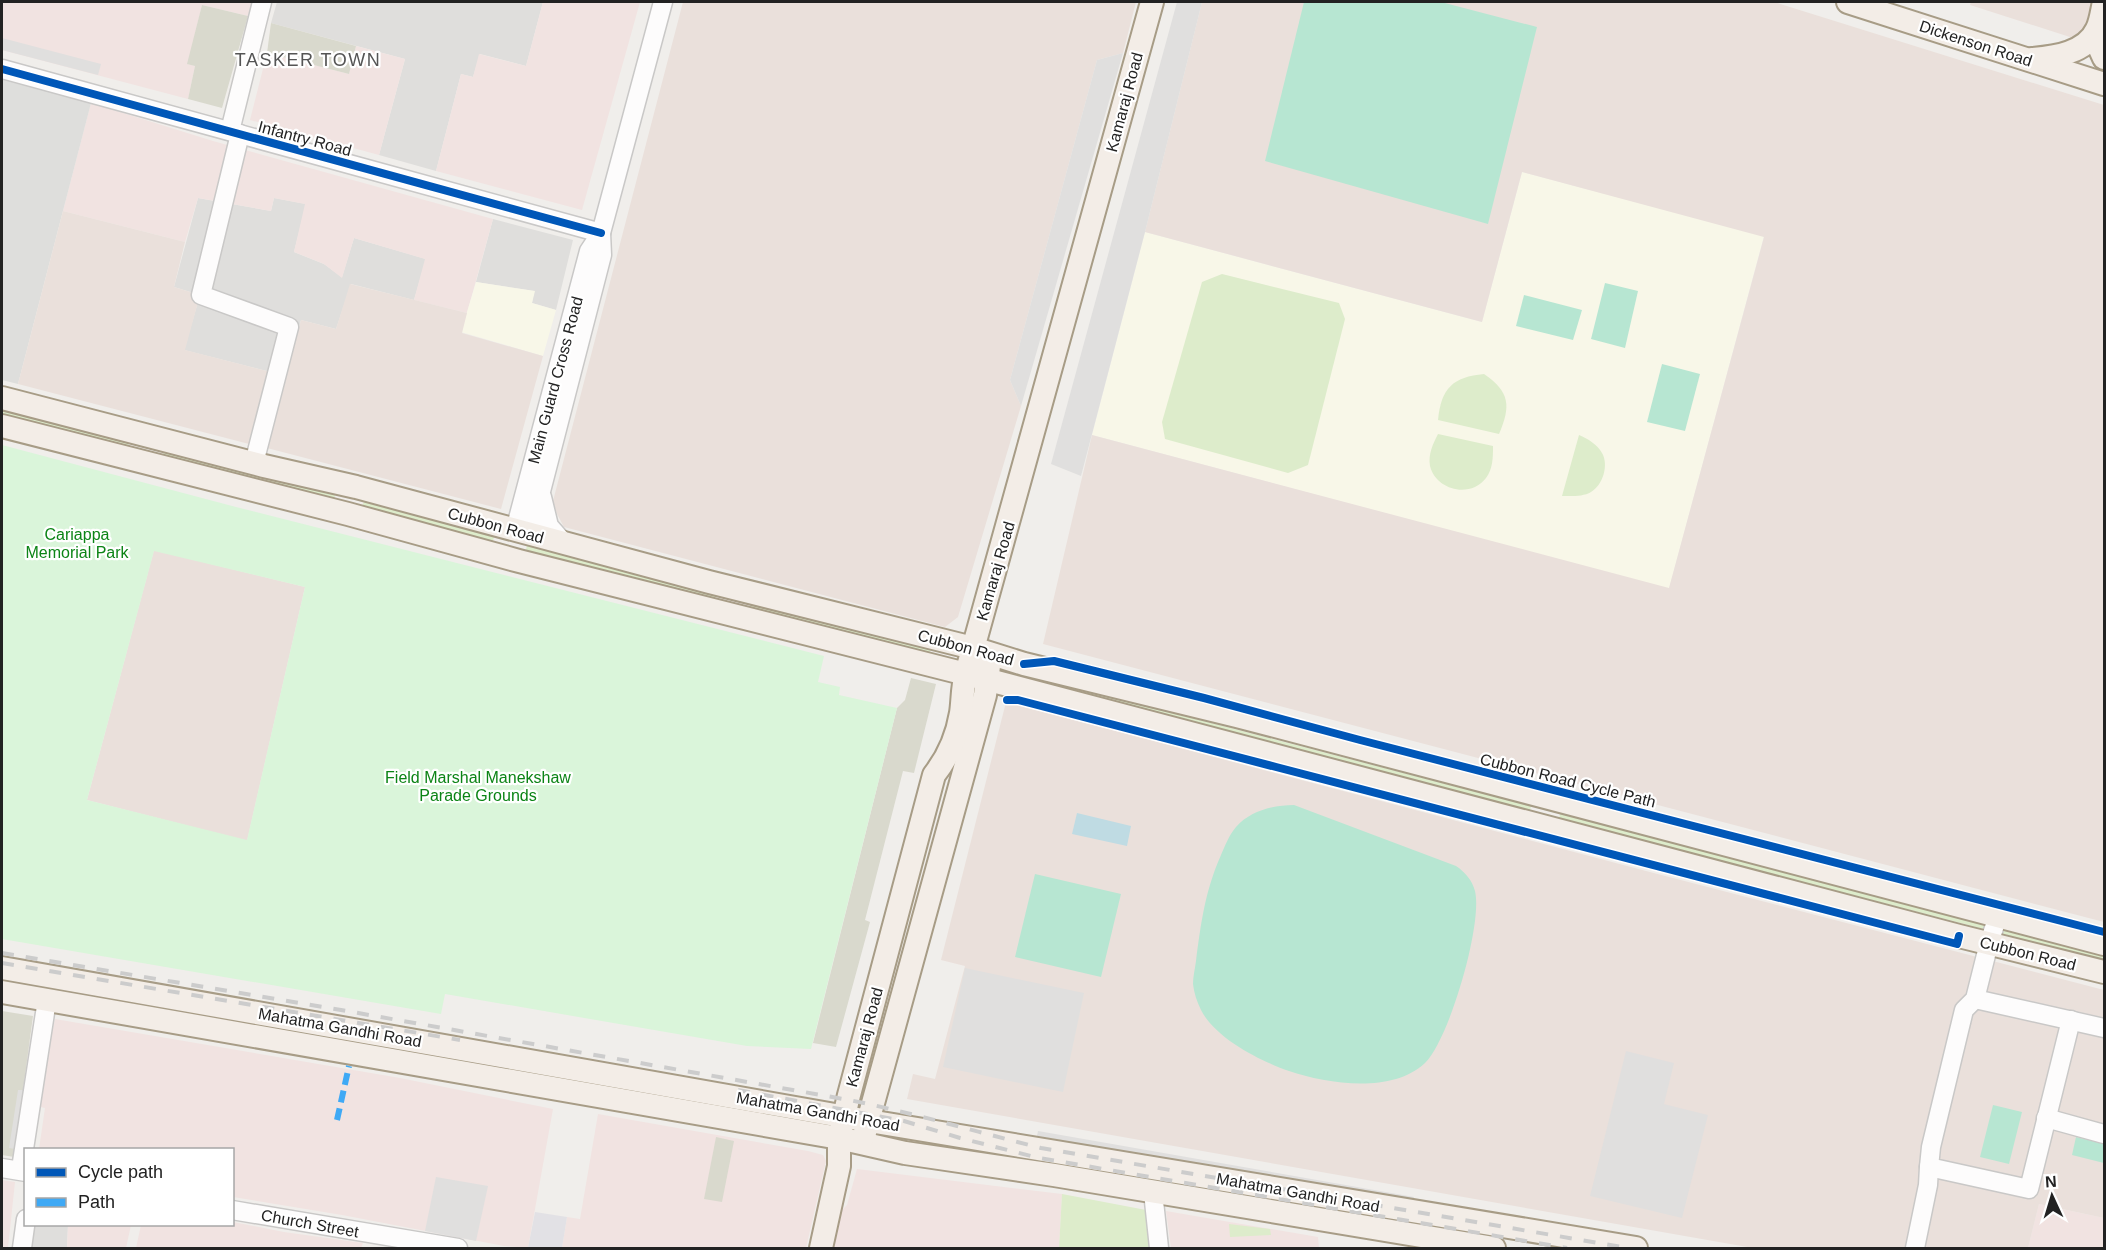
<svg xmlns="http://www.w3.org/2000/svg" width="2106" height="1250" viewBox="0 0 2106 1250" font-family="Arial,sans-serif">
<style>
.residential{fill:#dfdedc}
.commercial{fill:#f1e3e1}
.education{fill:#f8f7e8}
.religious{fill:#dededc}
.military{fill:#eae0db}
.construction{fill:#d9d9cd}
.grass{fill:#ddeccb}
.park{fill:#daf5da;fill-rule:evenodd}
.pitch{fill:#b7e6d2}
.parking{fill:#e0dfde}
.plaza{fill:#e2e1e5}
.water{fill:#bfdbe3}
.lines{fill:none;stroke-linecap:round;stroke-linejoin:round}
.minor-casing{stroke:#c9c8c7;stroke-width:21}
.major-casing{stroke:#a79c86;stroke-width:26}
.minor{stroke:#fdfcfc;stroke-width:18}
.major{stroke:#f3ede7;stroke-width:22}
.rail{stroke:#ccc;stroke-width:4;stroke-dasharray:12 12;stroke-linecap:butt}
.quiet{stroke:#3fa9f5;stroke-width:6;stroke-dasharray:12 6;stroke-linecap:butt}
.cycleway-casing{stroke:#fff;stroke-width:11}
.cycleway{stroke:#0057b8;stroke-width:8}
.labels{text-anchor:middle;stroke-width:4.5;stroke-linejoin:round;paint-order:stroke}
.street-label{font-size:16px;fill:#222;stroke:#fff}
.park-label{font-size:16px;fill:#0c8416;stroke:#fff}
.neighbourhood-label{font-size:18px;letter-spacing:1.5px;fill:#555;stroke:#fff}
</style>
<rect width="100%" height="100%" fill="#f0eeeb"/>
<!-- residential -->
<g class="residential">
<path d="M277,2H543L526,66L480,54L473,77L461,74L436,171L379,155L405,59L271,23Z"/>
<path d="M198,198L271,211L274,198L306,204L294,252L324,264L342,277L354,238L426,259L414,300L351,284L336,329L301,320L286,376L184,350L200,295L174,287Z"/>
<path d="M493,219L573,240L556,310L532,303L534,291L476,282Z"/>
<path d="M34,1225H68L67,1248H30Z"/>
</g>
<!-- commercial -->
<g class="commercial">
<path d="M2,2H252L248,16L202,5L188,64L195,66L188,99L2,50Z"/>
<path d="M543,2H640L582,210L436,171L461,74L473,77L479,54L526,66Z"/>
<path d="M356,46L405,59L379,155L250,120L267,53L349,74Z"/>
<path d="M91,103L213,141L493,219L467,313L414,300L425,259L354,238L342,278L324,264L294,252L305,204L274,198L271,211L198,198L185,242L63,211Z"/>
<path d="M55,1019L400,1078L553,1109L528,1248L504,1246L342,1215L233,1197L232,1150L39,1149L45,1108L36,1106Z"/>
<path d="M598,1114L808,1151L823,1155L826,1161L806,1248H562L567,1217L580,1219Z"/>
<path d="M857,1169L1062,1194L1059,1248H834L842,1210L847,1205Z"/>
<path d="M2,1180L15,1182L8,1248H2Z"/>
<path d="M2039,1204L2104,1218V1248H2028Z"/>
<path d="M1166,1211L1318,1237L1319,1248H1171Z"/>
<path d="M233,1222L284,1232L363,1243L361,1248H136L141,1225L232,1224Z"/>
<path d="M68,1225V1224L131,1225L126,1248H67Z"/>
</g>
<!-- education -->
<g class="education">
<path d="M1522,172L1764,236L1669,589L1092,435L1145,232L1482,322Z"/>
<path d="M476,282L535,291L532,303L556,310L543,356L461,332Z"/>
</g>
<!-- religious -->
<path class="religious" d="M2,79L91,103L18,384L2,380Z"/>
<!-- military -->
<g class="military">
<path d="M683,2H1136L1123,53L1097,60L1010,380L1021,406L958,617L945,627L564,527L557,514L553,501Z"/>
<path d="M1202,2H1774L2104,105V922L1043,644L1092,435L1669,588L1764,237L1522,172L1482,322L1145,232Z"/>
<path d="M1971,2H2093L2085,29L2073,38L1970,5Z"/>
<path d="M63,211L185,242L174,287L200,295L185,350L271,372L253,445L18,384Z"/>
<path d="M350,284L467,313L462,333L543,356L501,509L267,448L301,320L336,329Z"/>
<path d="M154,550L305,587L247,841L87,800Z"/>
<path d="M1006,702L1646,871L2104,990V1218L2039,1204L2028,1248H1753L907,1099L913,1074L935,1079L965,966L941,960Z"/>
</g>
<!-- construction -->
<g class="construction">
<path d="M202,5L248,16L222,108L188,99L195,66L187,64Z"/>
<path d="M271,23L356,46L349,74L267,53Z"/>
<path d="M911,678L936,684L914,773L903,771L865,920L870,922L836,1047L813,1043L897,708L905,700Z"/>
<path d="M2,1011L33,1016L14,1157L2,1155Z"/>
<path d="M716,1137L734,1141L722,1202L704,1199Z"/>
</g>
<!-- grass -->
<g class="grass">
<path d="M1222,274L1339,303L1345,319L1308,465L1288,473L1165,439L1162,422L1202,282Z"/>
<path d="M1484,374C1510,392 1511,406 1499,434L1438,420C1441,388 1453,377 1484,374Z"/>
<path d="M2,408L130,441L128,446L2,414Z"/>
<path d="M1438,434L1493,446C1493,457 1493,469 1486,478C1470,499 1436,490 1430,466C1428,454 1433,444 1438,434Z"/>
<path d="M1579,435C1588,439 1597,444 1602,453C1609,465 1603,485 1591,492C1583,497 1570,496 1562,496Z"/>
<path d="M164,451L335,495L334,500L162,457Z"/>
<path d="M364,502L494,537L493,541L362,506Z"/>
<path d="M527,545L716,594L715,599L526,550Z"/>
<path d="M751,602L931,649L929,655L750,608Z"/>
<path d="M1018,673L1531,806L1530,811L1017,678Z"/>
<path d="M1560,814L2104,954V960L1559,819Z"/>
<path d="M1062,1194L1146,1210L1150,1248H1059Z"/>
<path d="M1229,1224L1270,1229L1271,1235L1230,1237Z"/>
</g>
<!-- park -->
<path class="park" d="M2,445L236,507L824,656L818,682L840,687L839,695L897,708L811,1049L747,1046L445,994L441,1014L2,939ZM154,551L305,587L247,840L87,800Z"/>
<!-- pitch -->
<g class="pitch">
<path d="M1304,2H1441L1537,27L1488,224L1265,161Z"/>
<path d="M1605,283L1638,291L1625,348L1591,339Z"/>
<path d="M1524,295L1582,310L1573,340L1516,326Z"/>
<path d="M1662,364L1700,374L1685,431L1647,422Z"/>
<path d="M1294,805L1456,866C1465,872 1472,880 1475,891C1483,924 1449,1040 1425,1063C1392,1094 1328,1084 1289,1071C1260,1061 1215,1038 1201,1010C1197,1002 1194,993 1193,984C1193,976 1195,969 1196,961C1201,923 1205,891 1221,855C1225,846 1229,835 1236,827C1250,811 1273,805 1294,805Z"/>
<path d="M1035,874L1121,894L1101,977L1015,957Z"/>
<path d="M1993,1105L2022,1112L2009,1164L1980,1157Z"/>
<path d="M2076,1137L2104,1144V1163L2072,1155Z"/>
</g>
<!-- parking -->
<g class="parking">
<path d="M1177,2H1202L1145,232L1081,476L1051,464Z"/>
<path d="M2,38L101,64L98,75L2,50Z"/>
<path d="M1123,53L1021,406L1010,380L1097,60Z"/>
<path d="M965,968L1084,993L1063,1092L943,1067Z"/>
<path d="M1626,1051L1674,1063L1664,1104L1708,1115L1682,1218L1590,1196Z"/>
<path d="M18,1090H24L15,1149L9,1148Z"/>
<path d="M1038,1131L1414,1197L1413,1202L1037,1136Z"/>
<path d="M436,1177L488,1186L476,1241L425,1231Z"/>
</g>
<!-- plaza -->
<path class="plaza" d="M535,1212L567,1217L562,1248H528Z"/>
<!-- water -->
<path class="water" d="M1077,813L1131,826L1127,846L1072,834Z"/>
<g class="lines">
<defs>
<g id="minor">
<path d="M2,69L601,233"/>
<path d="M230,131L262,2"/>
<path d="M240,134L201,295L289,327L254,463"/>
<path d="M542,497L549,526L564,543"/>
<path d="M515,530L589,251L601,233"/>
<path d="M530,534L602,255L601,233L663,2"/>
<path d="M1998,916L1989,943L1975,999L1964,1010L1931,1147L1929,1167L2029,1189L2071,1020"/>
<path d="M1975,999L2104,1028"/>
<path d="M2046,1118L2104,1134"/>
<path d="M2,1168L26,1172"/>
<path d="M26,1171L22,1162L47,1000"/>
<path d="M1153,1192L1159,1248"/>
<path d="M232,1210L458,1248"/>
<path d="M22,1248L26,1219"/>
<path d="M1915,1248L1928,1185L1929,1167"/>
</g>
<g id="major">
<path d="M1848,2L2104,84"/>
<path d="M2097,30L2099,47L2104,58"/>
<path d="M2032,59C2055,57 2086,53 2097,29C2101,21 2102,10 2104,2"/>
<path d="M2,398L264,466L356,487L709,582L973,648L1024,664L1237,716L2104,944"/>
<path d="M2,426L348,514L519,561L966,674L1959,936L2104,972"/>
<path d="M2,968L869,1121L1636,1248"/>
<path d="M2,992L839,1138L905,1153L1054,1175L1494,1248"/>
<path d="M864,1136L985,695L989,666"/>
<path d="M821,1248L839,1166V1138L849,1095L934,775C949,756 957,737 961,713C963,700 962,688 966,674L1152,2"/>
</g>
</defs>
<!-- minor casing -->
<use href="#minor" class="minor-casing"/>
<!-- major casing -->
<use href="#major" class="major-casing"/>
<!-- minor -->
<use href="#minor" class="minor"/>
<!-- major -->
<use href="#major" class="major"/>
<!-- rail -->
<g class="rail">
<path d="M2,953L341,1010L849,1100C914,1113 977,1132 1041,1148L1628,1248"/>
<path d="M2,963L460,1040"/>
<path d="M738,1090L904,1121L960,1138L1039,1158L1567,1248"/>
</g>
<!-- quiet -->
<path class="quiet" d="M337,1120L349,1066"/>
<defs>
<g id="cycleway">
<path d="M2,69L601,233"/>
<path d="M1024,664L1054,661L1204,698L1360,740L2104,932"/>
<path d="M1007,700H1018L1957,944L1959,936"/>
</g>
</defs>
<!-- cycleway casing -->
<use href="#cycleway" class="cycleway-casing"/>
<!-- cycleway -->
<use href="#cycleway" class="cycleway"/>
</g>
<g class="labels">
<!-- street labels -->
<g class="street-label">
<text transform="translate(1976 43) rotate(18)" y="6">Dickenson Road</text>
<text transform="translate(1124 102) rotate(-75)" y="6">Kamaraj Road</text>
<text transform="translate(305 138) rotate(15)" y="6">Infantry Road</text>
<text transform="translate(555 380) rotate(-75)" y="6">Main Guard Cross Road</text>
<text transform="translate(496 525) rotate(15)" y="6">Cubbon Road</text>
<text transform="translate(995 571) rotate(-74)" y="6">Kamaraj Road</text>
<text transform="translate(966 647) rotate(15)" y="6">Cubbon Road</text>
<text transform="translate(1568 780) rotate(14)" y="6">Cubbon Road Cycle Path</text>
<text transform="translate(2028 953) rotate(14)" y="6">Cubbon Road</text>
<text transform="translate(340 1027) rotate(10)" y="6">Mahatma Gandhi Road</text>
<text transform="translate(864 1037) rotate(-75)" y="6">Kamaraj Road</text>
<text transform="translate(818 1111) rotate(10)" y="6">Mahatma Gandhi Road</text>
<text transform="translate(1298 1192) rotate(10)" y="6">Mahatma Gandhi Road</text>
<text transform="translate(310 1223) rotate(10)" y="6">Church Street</text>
</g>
<!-- park labels -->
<g class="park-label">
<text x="77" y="540">Cariappa<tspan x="77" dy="18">Memorial Park</tspan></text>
<text x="478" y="783">Field Marshal Manekshaw<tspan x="478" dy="18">Parade Grounds</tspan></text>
</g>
<!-- neighbourhood labels -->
<g class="neighbourhood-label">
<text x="308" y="66">TASKER TOWN</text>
</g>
</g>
<!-- border -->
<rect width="2106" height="1250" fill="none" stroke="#222222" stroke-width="6"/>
<!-- legend -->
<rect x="24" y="1148" width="210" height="78" fill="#ffffff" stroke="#a7a7a7" stroke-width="1.5"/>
<rect x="36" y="1168" width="30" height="9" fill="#0057b8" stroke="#a7a7a7" stroke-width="1.5"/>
<text x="78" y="1178" font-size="18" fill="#222222">Cycle path</text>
<rect x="36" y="1198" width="30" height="9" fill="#3fa9f5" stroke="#a7a7a7" stroke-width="1.5"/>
<text x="78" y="1208" font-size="18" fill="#222222">Path</text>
<!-- north arrow -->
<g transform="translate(2052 1196) rotate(356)" stroke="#ffffff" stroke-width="4.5" paint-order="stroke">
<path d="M0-4.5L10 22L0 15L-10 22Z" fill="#222222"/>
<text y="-9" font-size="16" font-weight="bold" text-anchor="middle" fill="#222222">N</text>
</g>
</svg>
